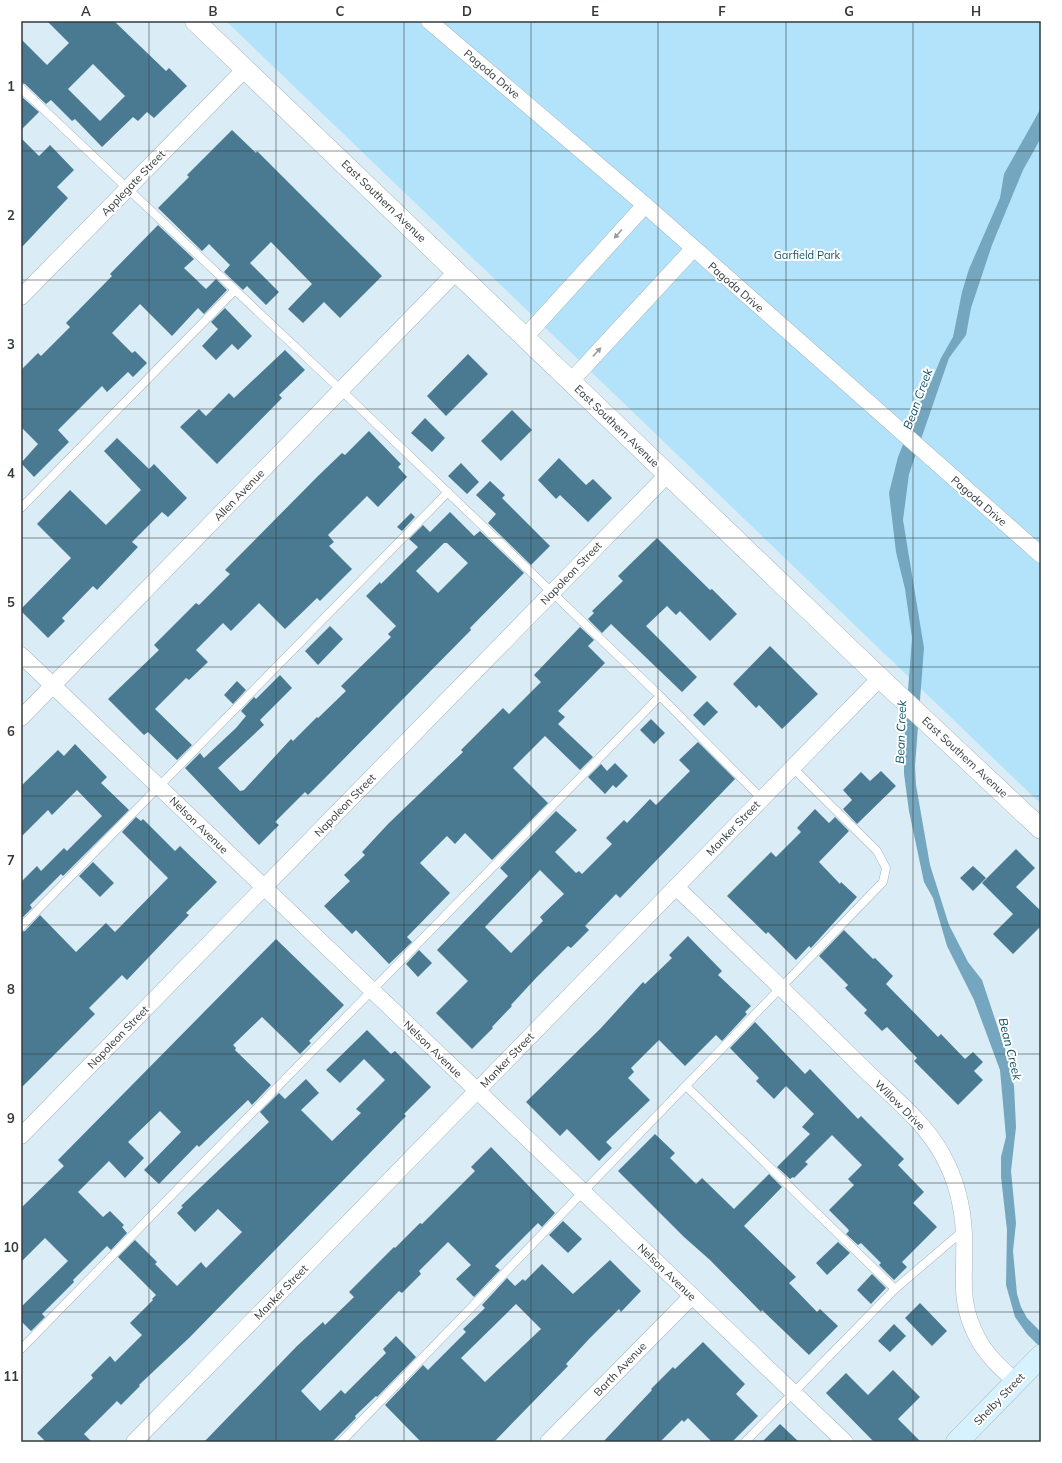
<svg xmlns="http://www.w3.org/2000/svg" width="1062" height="1463" viewBox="0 0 1062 1463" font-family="Mulish,sans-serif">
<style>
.green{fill:#b2e3fb}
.water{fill:#74a7bf}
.building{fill:#497a91;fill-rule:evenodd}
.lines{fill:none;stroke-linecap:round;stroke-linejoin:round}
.service-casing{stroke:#a7b8c0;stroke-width:9}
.minor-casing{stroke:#a7b8c0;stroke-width:17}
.tertiary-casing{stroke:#a7b8c0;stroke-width:21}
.secondary-casing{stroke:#a7b8c0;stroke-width:23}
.service{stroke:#fff;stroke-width:8}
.minor{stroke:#fff;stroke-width:16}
.tertiary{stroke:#fff;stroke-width:20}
.secondary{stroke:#d6f2ff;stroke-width:22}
.oneway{fill:#999c9e}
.grid{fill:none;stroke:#333a3d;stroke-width:1;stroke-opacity:0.55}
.labels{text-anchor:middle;stroke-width:4;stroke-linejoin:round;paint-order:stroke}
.street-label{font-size:11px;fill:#333a3d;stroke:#fff}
.park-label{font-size:11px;fill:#11536d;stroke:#fff}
.water-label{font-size:12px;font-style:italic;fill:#094f68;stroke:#fff}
.neatline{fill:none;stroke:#333a3d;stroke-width:1.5}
.grid-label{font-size:13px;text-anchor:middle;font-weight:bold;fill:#333a3d}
</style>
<rect width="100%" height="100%" fill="#daecf5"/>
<!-- green -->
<path class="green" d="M226,21H1041V804Z"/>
<!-- water -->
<path class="water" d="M1041,108V138L1023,170L992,245L971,308L966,335L949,358L909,474L903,520L924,648L915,766L916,785L930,865L949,925L968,962L982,980L1009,1061L1014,1086L1016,1127L1011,1171L1016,1223L1013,1251L1017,1294L1021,1307L1027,1318L1041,1332V1348L1027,1334L1015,1317L1006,1285L1007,1230L1001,1177V1157L1006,1137L1000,1070L974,1000L947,946L933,898L924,882L909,811L904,774V744L912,638L905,589L896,552L889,493L898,457L921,400L931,382L941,358L953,337L962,292L969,269L1000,198L1004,174Z"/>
<!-- building -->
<g class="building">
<path d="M47,21H114L166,71L169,68L187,86L154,118L147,112L138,121L133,117L102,147L75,119L72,121L51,100L46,104L25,84L21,83V39L47,65L69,43ZM93,64L125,96L100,121L68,89Z"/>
<path d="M21,96L39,112L21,130Z"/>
<path d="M232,130L256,153L257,151L382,276L340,318L324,302L303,323L288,309L312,284L271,242L250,263L279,292L266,305L247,286L243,290L224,272L230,265L209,244L202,251L158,208L189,177L187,175Z"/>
<path d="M21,138L39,156L50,145L74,170L57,187L68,198L21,248Z"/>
<path d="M158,225L194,259L184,268L206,289L216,279L227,290L204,314L198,308L172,336L140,304L112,333L132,353L135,351L147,363L133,377L128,372L107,392L102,386L58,430L69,442L34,477L21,463L38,444L21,427V370L38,353L41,356L70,327L66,323L112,276L110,274Z"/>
<path d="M235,298L225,308L252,336L238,350L232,344L216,360L202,346L218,329L211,322Z"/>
<path d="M285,350L305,370L279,395L282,398L217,464L180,427L199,409L206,416L229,393L234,398Z"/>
<path d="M468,354L488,374L446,416L427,396Z"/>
<path d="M512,410L532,430L501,461L481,441Z"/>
<path d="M425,418L445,438L432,452L411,433Z"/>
<path d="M369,431L401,464L398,467L407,477L378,507L367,496L328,535L334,542L329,546L352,569L320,601L317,598L285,629L259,603L231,631L223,623L196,650L208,662L189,680L186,678L155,709L192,745L177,760L148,732L144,735L108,699L159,650L154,645L196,603L199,605L230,574L225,570L318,476L342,453L345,455Z"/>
<path d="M117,438L149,469L154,464L187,498L168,517L162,512L132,542L138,547L97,590L93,586L62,618L65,621L48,638L21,611V609L71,558L37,524L70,490L106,525L141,490L104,451Z"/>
<path d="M559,458L586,485L593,479L612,498L588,522L560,495L556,499L538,480Z"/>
<path d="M461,463L479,482L467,494L448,476Z"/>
<path d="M490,481L505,495L502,498L550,546L531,565L488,523L496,514L476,495Z"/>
<path d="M450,512L474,536L480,531L524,573L470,628L471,630L327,776L308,795L305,792L275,822L279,825L259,845L185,768L200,753L204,758L236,728L246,716L241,711L254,697L256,699L280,675L292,688L260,720L264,725L218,768L240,791L244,790L291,739L293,741L317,717L318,718L346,691L341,686L391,637L388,634L396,626L366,596L380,582L381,584L418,547L409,539L423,525L430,532ZM444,543H447L468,563L438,593L416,571Z"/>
<path d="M411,513L415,517L402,531L397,527Z"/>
<path d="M657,538L710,590L712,589L737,614L710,641L680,611L676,615L667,606L646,626L697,677L682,692L611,624L602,633L588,619L594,613L592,611L623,581L618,576Z"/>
<path d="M330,626L343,639L318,665L305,651Z"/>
<path d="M580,627L594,640L588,646L605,663L558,711L565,717L558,724L593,757L580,770L545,736L513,768L548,803L492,860L465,833L455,844L447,836L420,863L450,893L407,937L412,942L389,964L356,930L352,934L324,906L350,881L344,875L365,855L362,852L388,824L463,752L461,750L503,708L509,714L541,682L534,675Z"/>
<path d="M770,646L818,694L782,729L759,705L756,708L733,684Z"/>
<path d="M237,681L246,690L233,704L224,695Z"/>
<path d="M707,701L718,712L704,726L693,715Z"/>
<path d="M651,719L665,733L654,744L640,730Z"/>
<path d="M698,742L735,779L620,898L616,894L585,926L589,930L571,948L568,946L536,978L511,1005L512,1006L492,1027L493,1028L472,1049L436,1013L468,981L437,950L508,876L500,868L556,811L577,830L555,852L576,873L579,871L582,874L612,844L606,838L624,820L627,823L650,799L656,805L690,771L679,760ZM540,870L564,894L540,917L543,921L511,953L485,927Z"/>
<path d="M75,744L107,777L101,783L129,810L63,876L61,874L30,905L32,908L21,919V882L37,866L41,871L64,848L67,851L102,816L77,790L52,815L48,810L21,837V786L58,750L64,756Z"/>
<path d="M615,763L628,776L616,788L613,785L605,794L588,777L601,764L607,771Z"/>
<path d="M881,771L896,786L857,824L843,809L852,800L843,790L861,772L870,781Z"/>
<path d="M815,809L829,823L835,817L849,831L819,862L840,884L841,882L857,897L811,948L809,946L796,960L768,932L766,934L727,896L771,852L776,857L801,832L797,828Z"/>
<path d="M136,817L141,821L143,819L175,851L180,846L217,882L186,913L189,915L127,980L122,975L89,1008L95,1014L21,1088V932L25,931L40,915L76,952L106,923L115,932L168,878L122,832Z"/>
<path d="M1016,849L1035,868L1016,887L1041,911V926L1013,954L993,934L1013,914L982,883Z"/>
<path d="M93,862L114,883L100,897L79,876Z"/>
<path d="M973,866L986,878L973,891L960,878Z"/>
<path d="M844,930L873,959L875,958L893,976L886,984L938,1037L941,1034L965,1059L973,1052L983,1062L974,1071L983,1080L958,1105L914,1061L917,1058L887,1027L882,1031L864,1013L867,1010L845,988L848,985L819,956Z"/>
<path d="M688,936L722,971L718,975L751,1006L745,1012L747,1014L722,1041L716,1035L685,1066L659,1040L631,1068L634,1072L628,1078L650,1100L606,1142L612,1148L599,1161L567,1129L560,1136L526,1102L601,1028L643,982L645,984L672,958L669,955Z"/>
<path d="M276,939L344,1005L309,1041L311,1043L300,1054L262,1017L233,1045L236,1048L235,1050L271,1085L252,1105L248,1100L199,1147L197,1145L159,1184L144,1170L181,1132L160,1111L128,1142L144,1158L125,1178L109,1161L78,1192L103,1217L110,1211L124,1225L122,1227L127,1233L111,1250L107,1246L73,1280L74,1282L42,1314L45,1317L31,1331L21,1321V1307L68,1261L45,1238L21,1262V1208L64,1166L58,1160Z"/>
<path d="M419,950L432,963L418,977L406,964Z"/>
<path d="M755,1022L805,1074L810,1069L858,1119L861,1116L904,1159L898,1165L924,1192L913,1203L937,1227L902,1262L907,1267L894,1280L879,1265L881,1263L861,1243L858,1245L846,1234L849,1231L848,1229L829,1210L854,1185L848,1179L862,1165L832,1135L805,1162L808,1164L794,1178L793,1177L790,1179L777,1167L810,1134L802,1127L814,1114L786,1086L774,1099L756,1081L759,1078L730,1048Z"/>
<path d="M367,1030L391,1054L395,1051L431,1087L404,1114L406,1116L190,1337L139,1385L140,1386L121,1405L117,1401L84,1434L92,1442H46L37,1433L93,1378L91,1375L110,1356L115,1362L142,1335L130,1323L153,1300L152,1299L156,1295L118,1257L135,1240L157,1262L155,1264L177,1286L201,1262L206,1268L242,1232L218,1209L195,1232L177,1213L183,1207L181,1206L269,1122L260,1112L279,1093L285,1099L306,1079L319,1093L301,1110L332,1141L361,1113L356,1109L385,1080L364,1059L340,1083L326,1070Z"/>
<path d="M655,1134L675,1153L670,1158L696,1184L702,1178L734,1209L769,1174L782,1187L744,1226L796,1277L789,1283L817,1312L820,1309L838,1326L809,1355L762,1310L761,1312L710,1260L684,1237L618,1171Z"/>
<path d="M491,1147L555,1213L542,1227L538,1223L495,1266L500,1270L474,1297L456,1279L471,1265L448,1242L419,1271L421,1274L402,1293L399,1291L301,1391L320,1411L341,1390L345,1394L386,1353L383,1349L396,1336L416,1357L377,1397L376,1396L355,1416L356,1418L332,1442H204L297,1346L323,1322L325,1325L354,1297L349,1292L394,1247L395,1248L420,1223L422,1224L475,1171L471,1167Z"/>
<path d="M563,1221L582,1239L568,1253L549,1235Z"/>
<path d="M838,1242L850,1253L827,1275L816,1263Z"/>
<path d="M610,1260L641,1291L621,1312L619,1309L589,1339L566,1364L568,1366L494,1442H421L385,1405L423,1365L428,1370L466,1332L463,1329L485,1308L482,1305L507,1278L515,1286L523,1279L525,1281L542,1264L573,1294ZM516,1304L541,1329L485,1382L461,1358Z"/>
<path d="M872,1274L886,1288L871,1304L857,1290Z"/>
<path d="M920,1303L947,1331L932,1346L905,1318Z"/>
<path d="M894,1324L906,1336L890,1352L878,1341Z"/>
<path d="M703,1342L745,1384L736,1394L758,1416L732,1442H712L688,1418L684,1422L682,1420L660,1442H603L652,1390L651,1389L673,1367L675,1369Z"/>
<path d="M893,1370L920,1397L898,1419L921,1442H874L826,1393L846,1373L868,1395Z"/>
<path d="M780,1424L799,1442H762Z"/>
</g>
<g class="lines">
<defs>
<g id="service">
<path d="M21,88L341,390L660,696"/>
<path d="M21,508L235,290"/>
<path d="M21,927L448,492"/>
<path d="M686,1086L895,1289"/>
<path d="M21,1349L660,696L762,799"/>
<path d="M341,1442L883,882L886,868L877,851L793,768"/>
<path d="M745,1442L895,1289L964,1230"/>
</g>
<g id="minor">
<path d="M429,21L645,205L1041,555"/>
<path d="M21,297L245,69"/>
<path d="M526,336L645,205"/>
<path d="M571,381L693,249"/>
<path d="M21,655L845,1442"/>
<path d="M21,718L457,271"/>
<path d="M676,887C738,946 800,1006 861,1066C888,1093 924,1121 942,1154C956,1179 963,1207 964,1235C966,1276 957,1300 978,1339C987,1356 1002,1369 1016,1382"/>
<path d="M21,1136L668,474"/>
<path d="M134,1442L880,678"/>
<path d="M548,1442L692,1296"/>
</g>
<path id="tertiary" d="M195,21L880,678L1041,829"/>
<path id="secondary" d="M957,1442L1041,1356"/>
</defs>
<!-- service casing -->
<use href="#service" class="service-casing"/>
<!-- minor casing -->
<use href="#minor" class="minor-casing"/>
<!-- tertiary casing -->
<use href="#tertiary" class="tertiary-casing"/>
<!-- secondary casing -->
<use href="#secondary" class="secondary-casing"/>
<!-- service -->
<use href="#service" class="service"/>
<!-- minor -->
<use href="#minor" class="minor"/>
<!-- tertiary -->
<use href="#tertiary" class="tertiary"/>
<!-- secondary -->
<use href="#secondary" class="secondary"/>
</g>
<!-- one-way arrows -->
<defs><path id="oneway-solid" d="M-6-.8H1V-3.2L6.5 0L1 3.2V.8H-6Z"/></defs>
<g class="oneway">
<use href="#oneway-solid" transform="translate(618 234) rotate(132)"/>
<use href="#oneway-solid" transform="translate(597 352) rotate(-47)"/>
</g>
<!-- grid -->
<path class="grid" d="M149,21V1442M276,21V1442M404,21V1442M531,21V1442M658,21V1442M786,21V1442M913,21V1442M21,151H1041M21,280H1041M21,409H1041M21,538H1041M21,667H1041M21,796H1041M21,925H1041M21,1054H1041M21,1183H1041M21,1312H1041"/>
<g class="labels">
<!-- street labels -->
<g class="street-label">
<text transform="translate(492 74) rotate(40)" y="4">Pagoda Drive</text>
<text transform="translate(133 183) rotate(-46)" y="4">Applegate Street</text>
<text transform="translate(384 201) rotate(44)" y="4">East Southern Avenue</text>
<text transform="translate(736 287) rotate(41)" y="4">Pagoda Drive</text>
<text transform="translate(617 426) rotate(44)" y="4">East Southern Avenue</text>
<text transform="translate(239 495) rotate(-46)" y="4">Allen Avenue</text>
<text transform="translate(979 501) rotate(41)" y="4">Pagoda Drive</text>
<text transform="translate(571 573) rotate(-46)" y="4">Napoleon Street</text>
<text transform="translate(965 757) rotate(43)" y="4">East Southern Avenue</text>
<text transform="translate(345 805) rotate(-46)" y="4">Napoleon Street</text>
<text transform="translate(199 825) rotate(44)" y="4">Nelson Avenue</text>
<text transform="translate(733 828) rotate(-46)" y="4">Manker Street</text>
<text transform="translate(118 1037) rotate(-46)" y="4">Napoleon Street</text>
<text transform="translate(433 1049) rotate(44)" y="4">Nelson Avenue</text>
<text transform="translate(507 1060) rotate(-46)" y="4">Manker Street</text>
<text transform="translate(900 1105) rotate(45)" y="4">Willow Drive</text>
<text transform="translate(667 1272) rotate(44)" y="4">Nelson Avenue</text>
<text transform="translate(281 1292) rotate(-46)" y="4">Manker Street</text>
<text transform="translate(620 1369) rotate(-46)" y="4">Barth Avenue</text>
<text transform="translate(999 1399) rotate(-46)" y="4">Shelby Street</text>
</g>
<!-- park labels -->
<g class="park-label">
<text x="807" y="259">Garfield Park</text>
</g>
<!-- water labels -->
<g class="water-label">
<text transform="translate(918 399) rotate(-70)" y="4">Bean Creek</text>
<text transform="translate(901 732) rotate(-88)" y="4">Bean Creek</text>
<text transform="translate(1010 1049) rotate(76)" y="4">Bean Creek</text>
</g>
</g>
<!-- border -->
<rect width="1062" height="1463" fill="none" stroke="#ffffff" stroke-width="44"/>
<rect x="22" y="22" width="1018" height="1419" class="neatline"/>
<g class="grid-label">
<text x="86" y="16">A</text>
<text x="213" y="16">B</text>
<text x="340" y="16">C</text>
<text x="467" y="16">D</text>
<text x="595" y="16">E</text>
<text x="722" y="16">F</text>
<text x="849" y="16">G</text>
<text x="976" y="16">H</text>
<text x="11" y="91">1</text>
<text x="11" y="220">2</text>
<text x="11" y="349">3</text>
<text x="11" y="478">4</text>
<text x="11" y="607">5</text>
<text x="11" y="736">6</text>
<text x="11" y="865">7</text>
<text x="11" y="994">8</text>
<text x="11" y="1123">9</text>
<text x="11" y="1252">10</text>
<text x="11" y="1381">11</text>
</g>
</svg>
